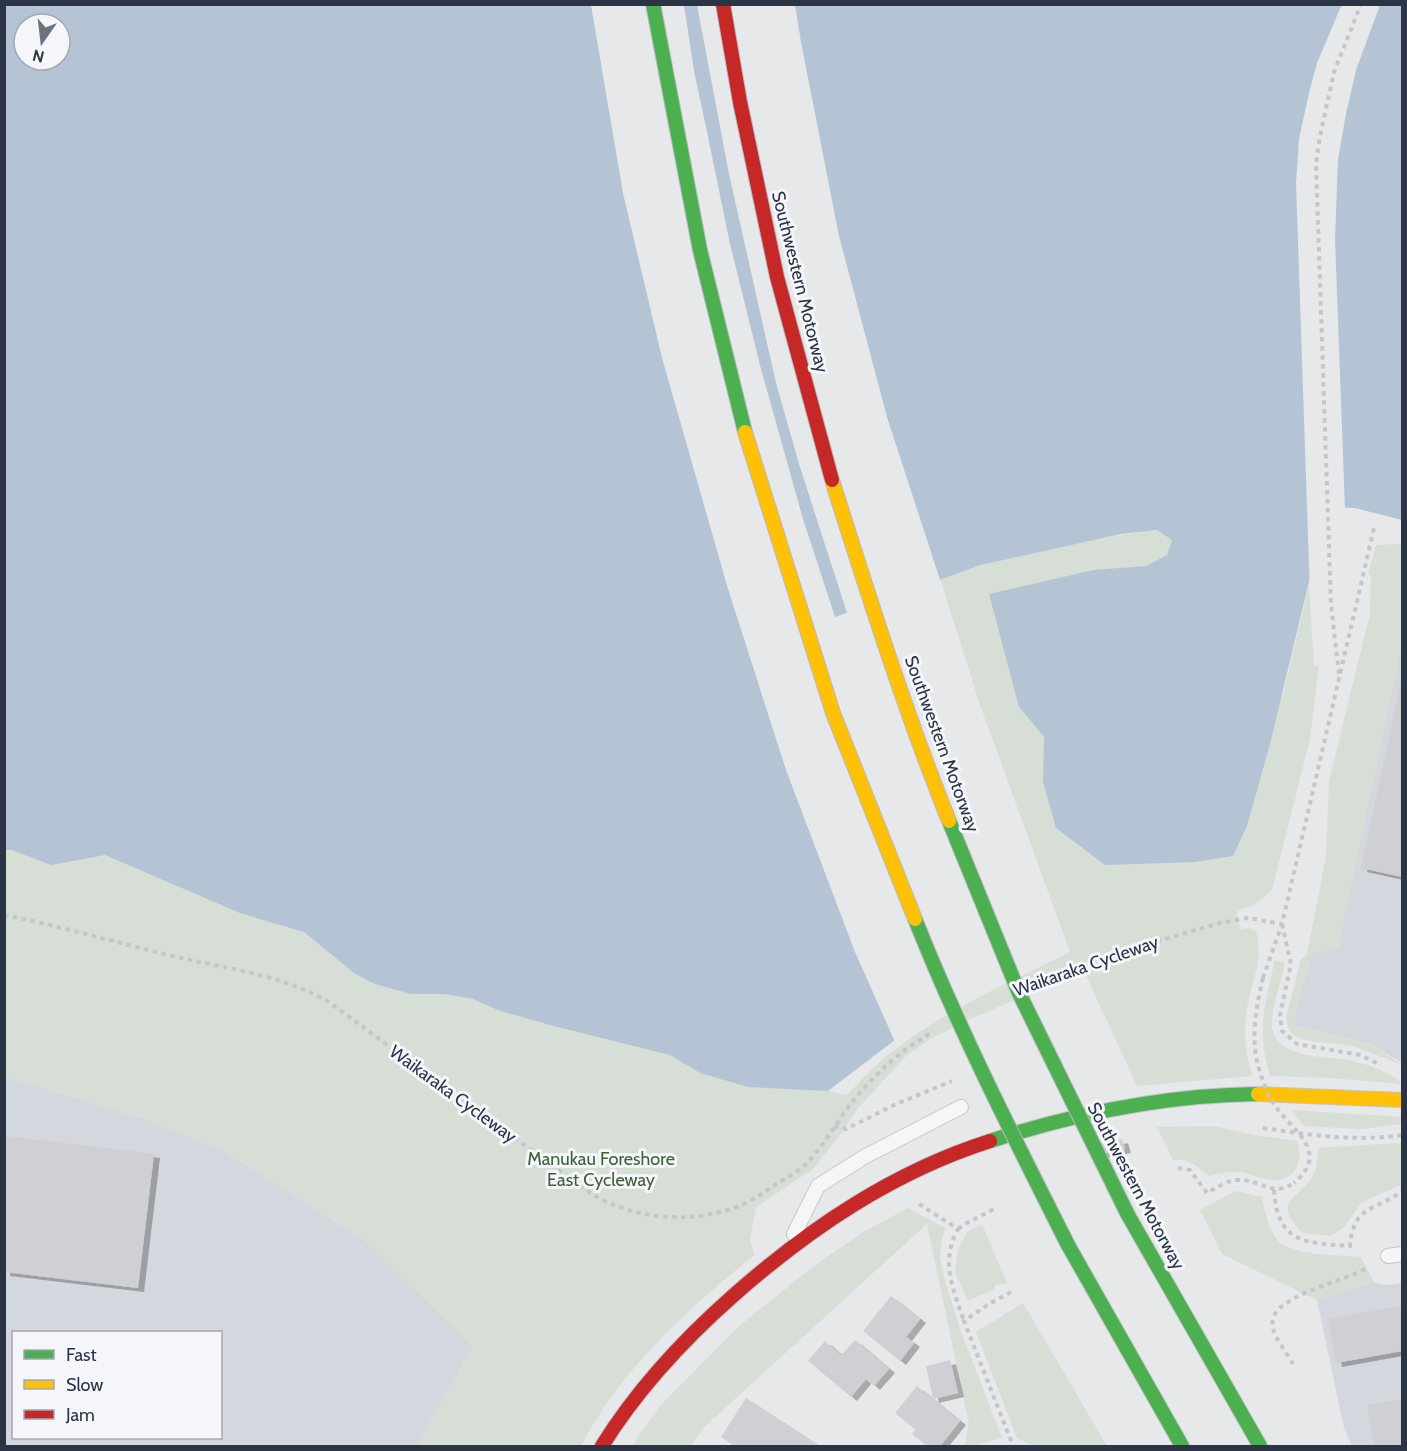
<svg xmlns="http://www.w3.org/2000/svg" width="1407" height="1451" viewBox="0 0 1407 1451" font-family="Cabin,sans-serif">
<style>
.built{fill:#d4d7dd;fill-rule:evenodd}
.green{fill:#d6ded6}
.water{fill:#b4c4d5;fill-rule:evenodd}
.pier{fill:#e6e8ea}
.building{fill:#ced0d3;filter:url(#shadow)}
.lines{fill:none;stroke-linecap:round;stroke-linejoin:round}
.lane-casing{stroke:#c4c6c8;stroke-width:16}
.fast-casing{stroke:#c2c5c8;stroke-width:16}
.slow-casing{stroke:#c2c5c8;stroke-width:16}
.jam-casing{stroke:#c2c5c8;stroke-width:16}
.path{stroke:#c5c6ca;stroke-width:4;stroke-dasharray:4.5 4.5;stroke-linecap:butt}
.lane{stroke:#f5f6f7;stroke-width:14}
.fast{stroke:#4caf50;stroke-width:14}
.slow{stroke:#ffc107;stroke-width:14}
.jam{stroke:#c62828;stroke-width:14}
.fast-bridge-casing{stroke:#b8bbbf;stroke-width:16;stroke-linecap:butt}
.slow-bridge-casing{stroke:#b8bbbf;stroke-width:16;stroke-linecap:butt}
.jam-bridge-casing{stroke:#b8bbbf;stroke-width:16;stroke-linecap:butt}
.path-bridge{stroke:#c5c6ca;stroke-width:4;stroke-dasharray:4.5 4.5;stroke-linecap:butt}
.fast-bridge{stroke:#4caf50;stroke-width:14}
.slow-bridge{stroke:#ffc107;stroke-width:14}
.jam-bridge{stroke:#c62828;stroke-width:14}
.labels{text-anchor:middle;stroke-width:6;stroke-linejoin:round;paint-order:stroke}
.street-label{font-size:18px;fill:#2b3445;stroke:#f4f6f9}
.park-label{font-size:18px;fill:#3f6138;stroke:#f4f6f9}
</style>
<defs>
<filter id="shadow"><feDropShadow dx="6" dy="4" stdDeviation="0" flood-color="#0004"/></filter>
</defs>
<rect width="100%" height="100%" fill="#e6e8ea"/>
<!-- built -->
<g class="built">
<path d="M1402,602V1063L1369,1043L1297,1026L1294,1021Z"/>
<path d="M4,1076L145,1119L221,1149L363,1239L473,1346L417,1446H5ZM14,1332H220V1438H14Z"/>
<path d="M1374,1282L1385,1285L1402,1283V1446H1352L1344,1428L1317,1300Z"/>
</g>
<!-- green -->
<g class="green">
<path d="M5,255L808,1050L829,1091L847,1095C862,1080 877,1063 893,1051C946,1010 1010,982 1070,952L979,702L940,578C1010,556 1084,539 1157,530L1172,540L1167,555L1146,566L1102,570L1283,696L1309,585L1314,667L1319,665L1310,739L1272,890L1253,906L1236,910L1241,930L1248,928L1256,931C1264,958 1252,981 1247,1008C1243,1031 1245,1054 1253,1076L1137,1086L1084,971L970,1019L932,1038L907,1055L859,1107L839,1136L813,1169L756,1207L750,1240L754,1255C687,1310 621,1369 581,1446H417L473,1346L363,1239L221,1149L145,1119L5,1076Z"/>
<path d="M1402,544V645L1342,930L1340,947L1312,954L1294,1021L1297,1026L1369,1043L1402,1065L1353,1046L1303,1040L1292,1034L1288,1027L1286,1017L1301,959L1307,954L1326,856L1329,781L1370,614L1371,575L1368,574L1376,545Z"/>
<path d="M1275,960L1285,963C1282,977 1270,1015 1272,1027C1277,1061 1328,1055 1352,1061C1367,1064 1393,1073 1402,1084L1329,1078L1270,1076C1256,1029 1265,1006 1275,960Z"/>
<path d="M1291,1110L1402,1117V1124L1361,1129L1304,1126Z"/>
<path d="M1212,1126L1255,1135L1297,1141C1304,1159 1296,1181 1273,1180C1263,1180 1252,1174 1241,1172C1231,1171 1219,1174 1209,1176C1198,1167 1188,1157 1173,1160L1157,1127Z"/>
<path d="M1398,1143L1402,1146L1401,1185L1362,1202L1344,1227L1331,1236L1303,1233C1270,1200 1299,1200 1313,1176C1317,1168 1318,1158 1318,1148Z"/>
<path d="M1235,1191L1262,1197C1264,1210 1270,1236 1282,1244C1301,1256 1339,1255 1361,1257L1374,1282L1317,1300L1222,1254L1200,1210Z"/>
<path d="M908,1208L947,1229L942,1236L940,1258L945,1280L960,1329L1002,1438C989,1440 978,1447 964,1446L969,1424L927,1224L704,1427L691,1446H632L659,1407L738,1327L818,1263L865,1231Z"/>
<path d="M982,1224L1007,1283L995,1285V1289L968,1301L955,1273L958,1249L967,1232Z"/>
<path d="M1023,1303L1107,1446H1034L1017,1438L976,1332Z"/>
</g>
<!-- water -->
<path class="water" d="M5,5H1402V520L1355,508L1327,507L1270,744L1247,826L1233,856L1195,862L1105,865L1056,828L1043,782L1044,737L1019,707L989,594L1094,570L1146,566L1167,555L1172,540L1157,530L1121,534L981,565L793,632L929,1014L828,1091L748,1087L700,1073L670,1055L550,1025L498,1010L473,999L444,994H411L375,984L354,973L304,932L240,913L105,855L51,865L12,850H5ZM24,24H60V60H24Z"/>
<!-- pier -->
<g class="pier">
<path d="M1342,4L1380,5L1356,70L1346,114L1338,159L1335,239L1345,510H1329L1310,595L1296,183L1299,139L1309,93L1317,63Z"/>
<path d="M591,5H684L694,71L706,127L730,244L761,369L803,519L836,620L796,634L932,1013L931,1016L896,1044L855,952L786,770L728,589L662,358L623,193Z"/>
<path d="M697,5H795L801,42L839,236L887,417L941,583L848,616L799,464L776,383L729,174Z"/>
</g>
<!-- building -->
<g class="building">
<path d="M1402,678V877L1361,868Z"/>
<path d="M6,1136L154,1154L138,1288L4,1272V1152Z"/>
<path d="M1122,1139L1125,1149L1101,1154L1099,1145Z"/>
<path d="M891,1296L920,1319L906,1337L914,1343L900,1361L863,1331Z"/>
<path d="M1402,1306V1351L1336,1363L1328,1319Z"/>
<path d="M855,1340L889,1369L874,1386L866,1379L851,1397L808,1361L825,1341L841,1355Z"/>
<path d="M950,1360L958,1393L933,1399L926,1366Z"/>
<path d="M917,1386L960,1421L940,1446H927L912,1434L916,1430L895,1413Z"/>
<path d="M746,1398L777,1418L820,1446H735L721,1437Z"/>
<path d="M1402,1399V1446H1374L1367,1405Z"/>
</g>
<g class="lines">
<defs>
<g id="lane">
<path d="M794,1234L818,1186L864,1157L961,1107"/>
<path d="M1388,1256L1402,1254"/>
</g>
<g id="fast">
<path d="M990,1141C1077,1113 1166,1095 1258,1094"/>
<path d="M1128,1215L1260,1446"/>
<path d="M1068,1245L1182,1446"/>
</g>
<path id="slow" d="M1258,1094L1402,1100"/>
<path id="jam" d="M602,1446C638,1388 683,1340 734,1295C810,1228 893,1172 990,1141"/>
</defs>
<!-- lane casing -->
<use href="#lane" class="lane-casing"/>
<!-- fast casing -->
<use href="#fast" class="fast-casing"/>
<!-- slow casing -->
<use href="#slow" class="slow-casing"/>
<!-- jam casing -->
<use href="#jam" class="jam-casing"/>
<!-- path -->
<g class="path">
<path d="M1339,674L1331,605L1316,164L1320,136L1334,72L1361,4"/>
<path d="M4,915C61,926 117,943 173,956C226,969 283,974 330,1003L593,1195C640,1221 697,1225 746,1203C756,1198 765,1192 773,1186C786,1178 800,1171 810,1160C826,1142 838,1120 853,1101C877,1072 899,1052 931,1033"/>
<path d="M1282,924L1291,964L1280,1015L1282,1031L1297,1044L1360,1055L1381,1065"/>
<path d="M1045,976L1089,961L1220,923L1248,918L1282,924"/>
<path d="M1263,978L1282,924L1374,528"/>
<path d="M834,1126L846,1129L894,1105L952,1081"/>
<path d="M1263,1128C1310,1135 1355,1142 1402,1135"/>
<path d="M1178,1168L1190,1170L1207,1193C1217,1188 1227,1180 1238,1180C1262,1179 1270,1198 1294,1183"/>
<path d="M1274,1190C1277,1243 1305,1243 1350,1246C1353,1204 1377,1211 1402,1191"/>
<path d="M919,1204L958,1229C940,1261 953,1289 964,1321"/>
<path d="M958,1229L965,1224L994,1209"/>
<path d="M1011,1292L989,1304L964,1321L1013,1446"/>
<path d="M1293,1364C1288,1355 1274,1337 1273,1328C1271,1321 1275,1311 1281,1307C1305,1288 1342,1282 1369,1267"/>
</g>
<!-- lane -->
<use href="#lane" class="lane"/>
<!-- fast -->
<use href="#fast" class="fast"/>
<!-- slow -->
<use href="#slow" class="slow"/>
<!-- jam -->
<use href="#jam" class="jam"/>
<defs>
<g id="fast-bridge">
<path d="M653,4L700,250L745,432"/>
<path d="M949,821L1019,993L1128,1215"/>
<path d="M915,919C959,1030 1014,1138 1068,1245"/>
</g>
<g id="slow-bridge">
<path d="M745,432L833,713L915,919"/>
<path d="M832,480C868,594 904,709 949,821"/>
</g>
<path id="jam-bridge" d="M723,4L740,102L777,277L832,480"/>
</defs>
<!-- fast-bridge casing -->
<use href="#fast-bridge" class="fast-bridge-casing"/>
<!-- slow-bridge casing -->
<use href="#slow-bridge" class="slow-bridge-casing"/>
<!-- jam-bridge casing -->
<use href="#jam-bridge" class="jam-bridge-casing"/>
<!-- path-bridge -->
<path class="path-bridge" d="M1263,978C1256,1008 1250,1039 1259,1069C1263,1083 1268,1096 1276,1107C1295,1133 1330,1152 1294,1183"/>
<!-- fast-bridge -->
<use href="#fast-bridge" class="fast-bridge"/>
<!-- slow-bridge -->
<use href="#slow-bridge" class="slow-bridge"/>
<!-- jam-bridge -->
<use href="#jam-bridge" class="jam-bridge"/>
</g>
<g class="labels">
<!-- street labels -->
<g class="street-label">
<text transform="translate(800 282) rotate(76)" y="6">Southwestern Motorway</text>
<text transform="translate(942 744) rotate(70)" y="6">Southwestern Motorway</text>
<text transform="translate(1086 966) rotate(-19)" y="6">Waikaraka Cycleway</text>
<text transform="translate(453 1094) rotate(36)" y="6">Waikaraka Cycleway</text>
<text transform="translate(1136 1186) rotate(62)" y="6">Southwestern Motorway</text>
</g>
<!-- park labels -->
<g class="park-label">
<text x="601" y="1165">Manukau Foreshore<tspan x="601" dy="21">East Cycleway</tspan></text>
</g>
</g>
<!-- border -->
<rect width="1407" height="1451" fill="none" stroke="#2b3445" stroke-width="12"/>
<!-- legend -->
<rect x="12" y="1331" width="210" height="108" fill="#f4f6f9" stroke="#a4a8b1" stroke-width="1.5"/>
<rect x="24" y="1350" width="30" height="9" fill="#4caf50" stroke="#a4a8b1" stroke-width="1.5"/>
<text x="66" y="1361" font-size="18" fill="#2b3445">Fast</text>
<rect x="24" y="1380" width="30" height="9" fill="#ffc107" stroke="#a4a8b1" stroke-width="1.5"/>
<text x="66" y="1391" font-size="18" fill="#2b3445">Slow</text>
<rect x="24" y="1410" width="30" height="9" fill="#c62828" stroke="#a4a8b1" stroke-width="1.5"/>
<text x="66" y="1421" font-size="18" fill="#2b3445">Jam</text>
<!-- north arrow -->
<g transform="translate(42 42) rotate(194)"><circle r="28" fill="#f4f6f9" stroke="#a4a8b1" stroke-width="1.5"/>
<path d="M0-4.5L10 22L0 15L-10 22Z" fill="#6c737f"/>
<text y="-9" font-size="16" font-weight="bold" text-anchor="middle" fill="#2b3445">N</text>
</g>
</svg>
